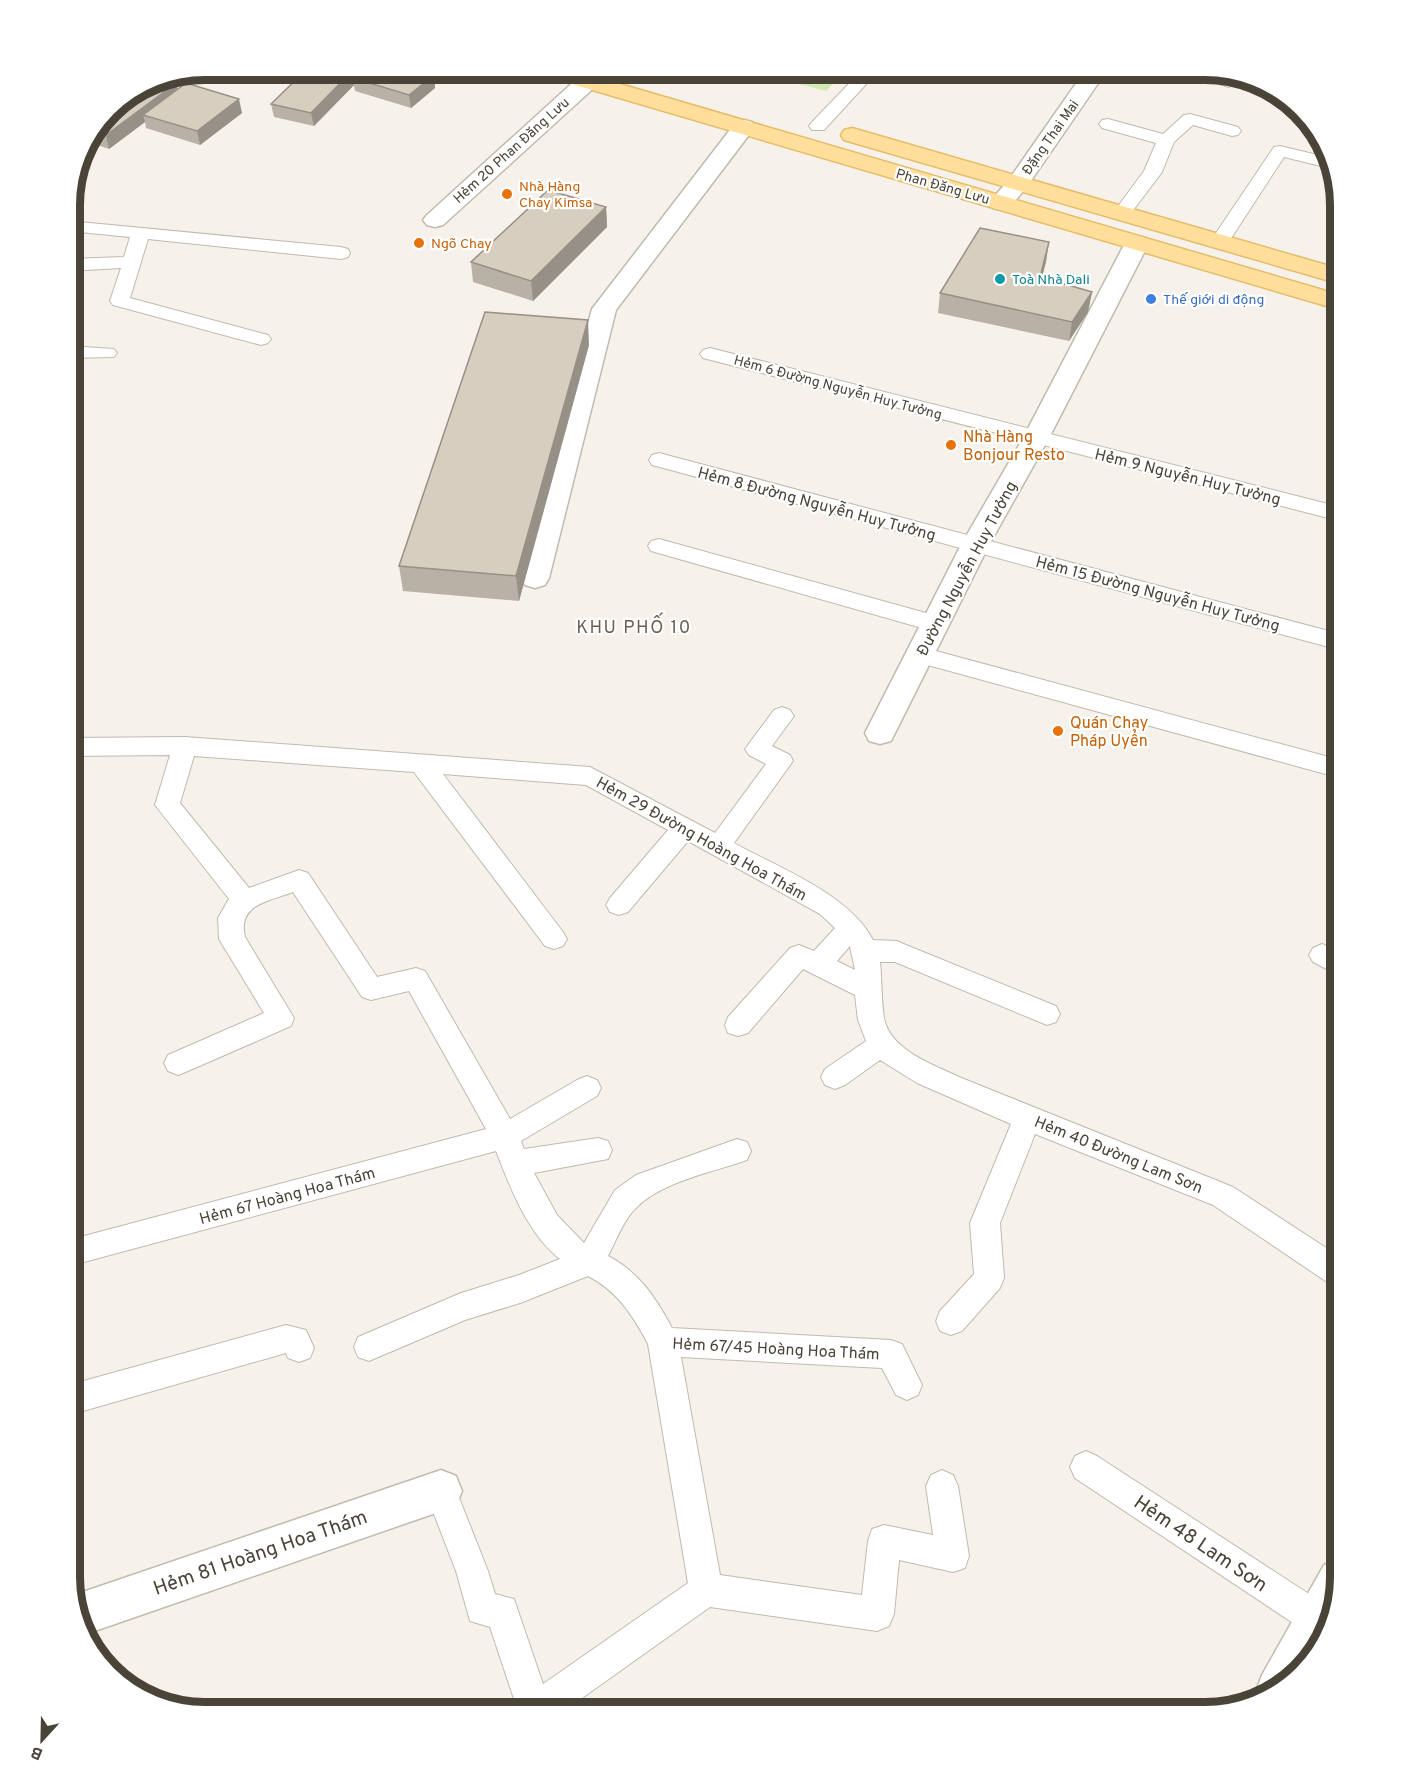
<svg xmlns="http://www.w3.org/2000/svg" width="1409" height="1782" viewBox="0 0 1409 1782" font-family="Overpass,sans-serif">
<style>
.green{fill:#d3eab4}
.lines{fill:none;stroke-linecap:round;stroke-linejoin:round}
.lane-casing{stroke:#c1baad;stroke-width:2}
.street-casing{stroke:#c1baad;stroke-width:3}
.primary-casing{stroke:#e5bc69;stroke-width:3}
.lane{fill:#fff;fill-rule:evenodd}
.street{fill:#fff;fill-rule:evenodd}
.primary{fill:#ffdf9b;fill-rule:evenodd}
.wall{fill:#b9b1a5}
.shaded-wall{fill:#969086}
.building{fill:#d7cec0;stroke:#969086;stroke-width:1.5}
.food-dot{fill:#e8710a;stroke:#fff;stroke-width:2}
.culture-dot{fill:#0f9aa8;stroke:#fff;stroke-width:2}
.shop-dot{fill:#3f7fe0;stroke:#fff;stroke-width:2}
.labels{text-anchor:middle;stroke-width:4.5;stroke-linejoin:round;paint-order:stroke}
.far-street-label{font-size:14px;fill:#4a4338;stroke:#fff}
.far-food-label{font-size:14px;fill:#c56008;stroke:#fff;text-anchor:start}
.far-culture-label{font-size:14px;fill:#0d838f;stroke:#fff;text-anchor:start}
.far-shop-label{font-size:14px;fill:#366cbe;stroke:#fff;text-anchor:start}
.food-label{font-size:16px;fill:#c56008;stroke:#fff;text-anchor:start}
.street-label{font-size:16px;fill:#4a4338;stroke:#fff}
.neighbourhood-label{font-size:18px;letter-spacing:1.5px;fill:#6d604f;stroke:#fff}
.near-street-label{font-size:20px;fill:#4a4338;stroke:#fff}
.rim{fill:none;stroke:#4a4338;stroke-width:8}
</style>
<rect width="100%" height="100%" fill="#f6f2eb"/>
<!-- green -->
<path class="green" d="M742,69H848L826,91Z"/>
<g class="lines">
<defs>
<g id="lane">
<path d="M863,69H880L824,130H812L809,126L812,122Z"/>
<path d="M1182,69H1207L1235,78L1237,82L1229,87L1184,73Z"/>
<path d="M1190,114L1238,127L1241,131L1238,135L1232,136L1193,125L1174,142L1162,172L1128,217H1116L1113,213L1144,171L1156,143L1102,128L1099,124L1102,120L1108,119L1163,134L1184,115Z"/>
<path d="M1280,146L1326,157L1329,168L1284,157L1226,246H1212L1210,242L1274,147Z"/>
<path d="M69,221L341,247L348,249L350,253L348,257L341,259L148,239L130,298L268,335L271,339L268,343L261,345L113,305L110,301L121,268L69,271V259L124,257L130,237L69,231Z"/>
<path d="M69,346L114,349L117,353L114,357L69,358Z"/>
<path d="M710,348L1340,507V521L703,358L700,354L703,350Z"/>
<path d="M659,453L1340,634V650L652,465L649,460L652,455Z"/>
<path d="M659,539L944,618L947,624L944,630L936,632L651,551L648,546L651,541Z"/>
<path d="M921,647L1340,760V778L913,661L910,655L913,649Z"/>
<path d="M782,707L790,710L794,716L772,746L790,755L793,761L734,843C779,868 849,894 873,940L897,941L906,945L1056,1006L1060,1014L1056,1022L1047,1025L895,962H880C882,980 881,999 884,1018C890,1050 932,1064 959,1077L1233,1187L1340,1257V1288L1330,1284L1213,1205L1035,1134L1000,1223L1004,1278L1000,1288L962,1331L951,1335L940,1331L936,1321L940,1311L974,1274L970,1223L1011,1124L917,1083L880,1060L845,1085L835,1089L825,1085L821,1077L825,1069L866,1041L858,1020L855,995L803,969L748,1033L738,1036L728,1033L725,1025L728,1017L790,948L799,945L814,951L835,928L820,914L688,841L628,912L619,915L610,912L606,905L610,898L668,830L586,785L443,774L563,932L567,939L563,946L554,949L545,946L414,772L194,756L180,803L249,888L299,870L308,873L377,977L416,968L425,971L510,1119L577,1080L587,1076L597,1080L601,1088L597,1096L521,1141L524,1149L598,1138L608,1141L612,1150L608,1159L534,1173L557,1215L582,1241L584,1243L615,1190L636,1175L737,1139L747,1142L751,1151L747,1160C713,1172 661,1182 636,1208C624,1219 616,1241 608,1256C639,1272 656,1298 672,1328L891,1340L902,1344L922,1385L918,1395L907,1400L896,1395L882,1368L681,1357L720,1575L862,1595L868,1541L872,1529L884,1525L933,1535L926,1486L931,1475L942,1470L953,1475L958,1486L969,1556L965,1568L953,1572L899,1560L894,1614L889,1626L877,1631L710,1607L561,1713H515L517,1708L490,1627L470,1621L456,1571L425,1491L430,1480L441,1475L452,1480L488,1571L495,1594L514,1599L543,1684L688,1583L648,1344C633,1315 617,1291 588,1276L520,1303L465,1320L369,1361L358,1357L354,1347L358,1337L461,1293L519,1275L560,1259C527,1233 511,1189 496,1151L69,1266V1240L486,1129L409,991L371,1000L362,997L293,892C270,901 237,904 245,937L294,1018L291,1026L188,1071L178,1075L168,1071L164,1063L168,1055L264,1013L219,939L218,918L229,899L155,805L170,755L69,756V738L185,737L590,767L715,833L766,764L749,755L745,749L774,710ZM850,946L855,970L837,961Z"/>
<path d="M1322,944L1340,952V976L1313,962L1309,955L1313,948Z"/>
<path d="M286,1325L306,1330L314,1348L310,1358L299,1362L288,1358L286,1353L69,1415V1385Z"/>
<path d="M1086,1451L1097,1456L1329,1607L1331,1612L1325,1632L1317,1636L1305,1631L1075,1478L1070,1467L1075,1456Z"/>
</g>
<g id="street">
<path d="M1086,69H1108L1026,188L1009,208L1001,210L993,208L989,203L1010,178Z"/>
<path d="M588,75L596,76L599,81L596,86L443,225L435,227L427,225L423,220L427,215L580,76Z"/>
<path d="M744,120L752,122L755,127L616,310L549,578L545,585L535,588L525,585L521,578L592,309L736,122Z"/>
<path d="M1137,236L1145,238L1149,243L1049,438L989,545L891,741L880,744L869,741L865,733L961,545L1023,438L1125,243L1129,238Z"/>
<path d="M441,1470L456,1476L462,1491L456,1506L86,1634L74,1595Z"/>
<path d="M1340,1559V1578L1322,1645L1279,1690L1258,1697L1256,1691L1262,1675L1324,1565Z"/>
</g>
<g id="primary">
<path d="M535,69H569L1340,295V310L538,74Z"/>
<path d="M852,128L1340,269V284L844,140L841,135L844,130Z"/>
</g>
</defs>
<!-- lane casing -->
<use href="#lane" class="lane-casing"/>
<!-- street casing -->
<use href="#street" class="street-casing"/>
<!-- primary casing -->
<use href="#primary" class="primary-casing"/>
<!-- lane -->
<use href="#lane" class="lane"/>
<!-- street -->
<use href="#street" class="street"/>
<!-- primary -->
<use href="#primary" class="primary"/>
</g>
<!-- wall -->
<g class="wall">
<path d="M307,69H359V73L434,75L435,88L411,108L355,91L354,85L314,126L274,117L271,104Z"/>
<path d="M177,90L242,113L200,145L146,128L145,122L109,149L85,141L115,103Z"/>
<path d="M606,207L607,227L533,301L473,282L471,262Z"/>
<path d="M1049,242L1042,278L1092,292L1088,312L1069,341L938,313L940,293Z"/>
<path d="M589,345L519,601L403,591L399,566Z"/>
</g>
<!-- shaded-wall -->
<g class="shaded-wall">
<path d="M354,69H359L360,78H353L354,85L314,126L311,113Z"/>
<path d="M434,75L435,88L411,108L409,95Z"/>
<path d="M176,83L179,96L143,115L145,122L109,149L106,135Z"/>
<path d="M239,99L242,113L200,145L197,131Z"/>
<path d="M606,207L607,227L533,301L531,281Z"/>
<path d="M1049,242L1046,262L1037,297L1040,277Z"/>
<path d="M1092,292L1088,312L1069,341L1072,322Z"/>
<path d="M588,320L589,345L519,601L516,576Z"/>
</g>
<!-- building -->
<g class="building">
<path d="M307,69H354L311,113L271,104Z"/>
<path d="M364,69H414L434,75L409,95L353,78Z"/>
<path d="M158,78L176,83L106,135L93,131L115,103L153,79Z"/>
<path d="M186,83L239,99L197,131L143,115Z"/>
<path d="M548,190L606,207L531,281L471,262Z"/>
<path d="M980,228L1049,242L1040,277L1092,292L1072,322L940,293Z"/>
<path d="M485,312L588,320L516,576L399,566Z"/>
</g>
<!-- markers -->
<g class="food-dot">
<circle cx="507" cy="194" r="6"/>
<circle cx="419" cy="243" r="6"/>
<circle cx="951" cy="445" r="6"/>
<circle cx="1058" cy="731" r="6"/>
</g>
<circle class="culture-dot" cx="1000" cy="279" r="6"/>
<circle class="shop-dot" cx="1151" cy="299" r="6"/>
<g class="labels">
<!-- far-street labels -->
<g class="far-street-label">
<text transform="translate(1050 137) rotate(-55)" y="5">Đặng Thai Mai</text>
<text transform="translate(511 150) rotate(-42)" y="5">Hẻm 20 Phan Đăng Lưu</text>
<text transform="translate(943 186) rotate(16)" y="5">Phan Đăng Lưu</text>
<text transform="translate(838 387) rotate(15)" y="5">Hẻm 6 Đường Nguyễn Huy Tưởng</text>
</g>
<!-- far-food labels -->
<g class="far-food-label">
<text x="519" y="191">Nhà Hàng<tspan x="519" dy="16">Chay Kimsa</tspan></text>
<text x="431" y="248">Ngõ Chay</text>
</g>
<!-- far-culture labels -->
<g class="far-culture-label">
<text x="1012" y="284">Toà Nhà Dali</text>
</g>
<!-- far-shop labels -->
<g class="far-shop-label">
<text x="1163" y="304">Thế giới di động</text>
</g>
<!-- food labels -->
<g class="food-label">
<text x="963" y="442">Nhà Hàng<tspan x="963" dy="18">Bonjour Resto</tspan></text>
<text x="1070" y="728">Quán Chay<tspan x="1070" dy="18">Pháp Uyển</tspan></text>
</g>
<!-- street labels -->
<g class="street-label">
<text transform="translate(1188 476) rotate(14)" y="6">Hẻm 9 Nguyễn Huy Tưởng</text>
<text transform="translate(817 503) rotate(15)" y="6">Hẻm 8 Đường Nguyễn Huy Tưởng</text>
<text transform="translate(966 568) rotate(-62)" y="6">Đường Nguyễn Huy Tưởng</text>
<text transform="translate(1158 593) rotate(15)" y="6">Hẻm 15 Đường Nguyễn Huy Tưởng</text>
<text transform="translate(702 838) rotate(29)" y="6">Hẻm 29 Đường Hoàng Hoa Thám</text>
<text transform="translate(1119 1154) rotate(22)" y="6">Hẻm 40 Đường Lam Sơn</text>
<text transform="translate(287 1195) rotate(-15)" y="6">Hẻm 67 Hoàng Hoa Thám</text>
<text transform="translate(776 1348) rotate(3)" y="6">Hẻm 67/45 Hoàng Hoa Thám</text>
</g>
<!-- neighbourhood labels -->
<g class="neighbourhood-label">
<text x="634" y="633">KHU PHỐ 10</text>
</g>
<!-- near-street labels -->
<g class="near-street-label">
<text transform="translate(1201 1543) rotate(34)" y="7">Hẻm 48 Lam Sơn</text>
<text transform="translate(260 1552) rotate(-19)" y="7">Hẻm 81 Hoàng Hoa Thám</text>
</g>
</g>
<!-- crop -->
<path d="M0 0H1409V1782H0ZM205 80H1205A125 125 0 0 1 1330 205V1577A125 125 0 0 1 1205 1702H205A125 125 0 0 1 80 1577V205A125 125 0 0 1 205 80Z" fill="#fff" fill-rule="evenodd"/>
<path class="rim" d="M205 80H1205A125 125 0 0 1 1330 205V1577A125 125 0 0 1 1205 1702H205A125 125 0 0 1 80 1577V205A125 125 0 0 1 205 80Z"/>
<!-- north arrow -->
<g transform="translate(42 1740) rotate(202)" stroke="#ffffff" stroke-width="4.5" paint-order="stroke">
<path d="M0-4.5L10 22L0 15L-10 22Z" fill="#4a4338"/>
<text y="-9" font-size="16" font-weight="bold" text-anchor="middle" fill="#4a4338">B</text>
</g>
</svg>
